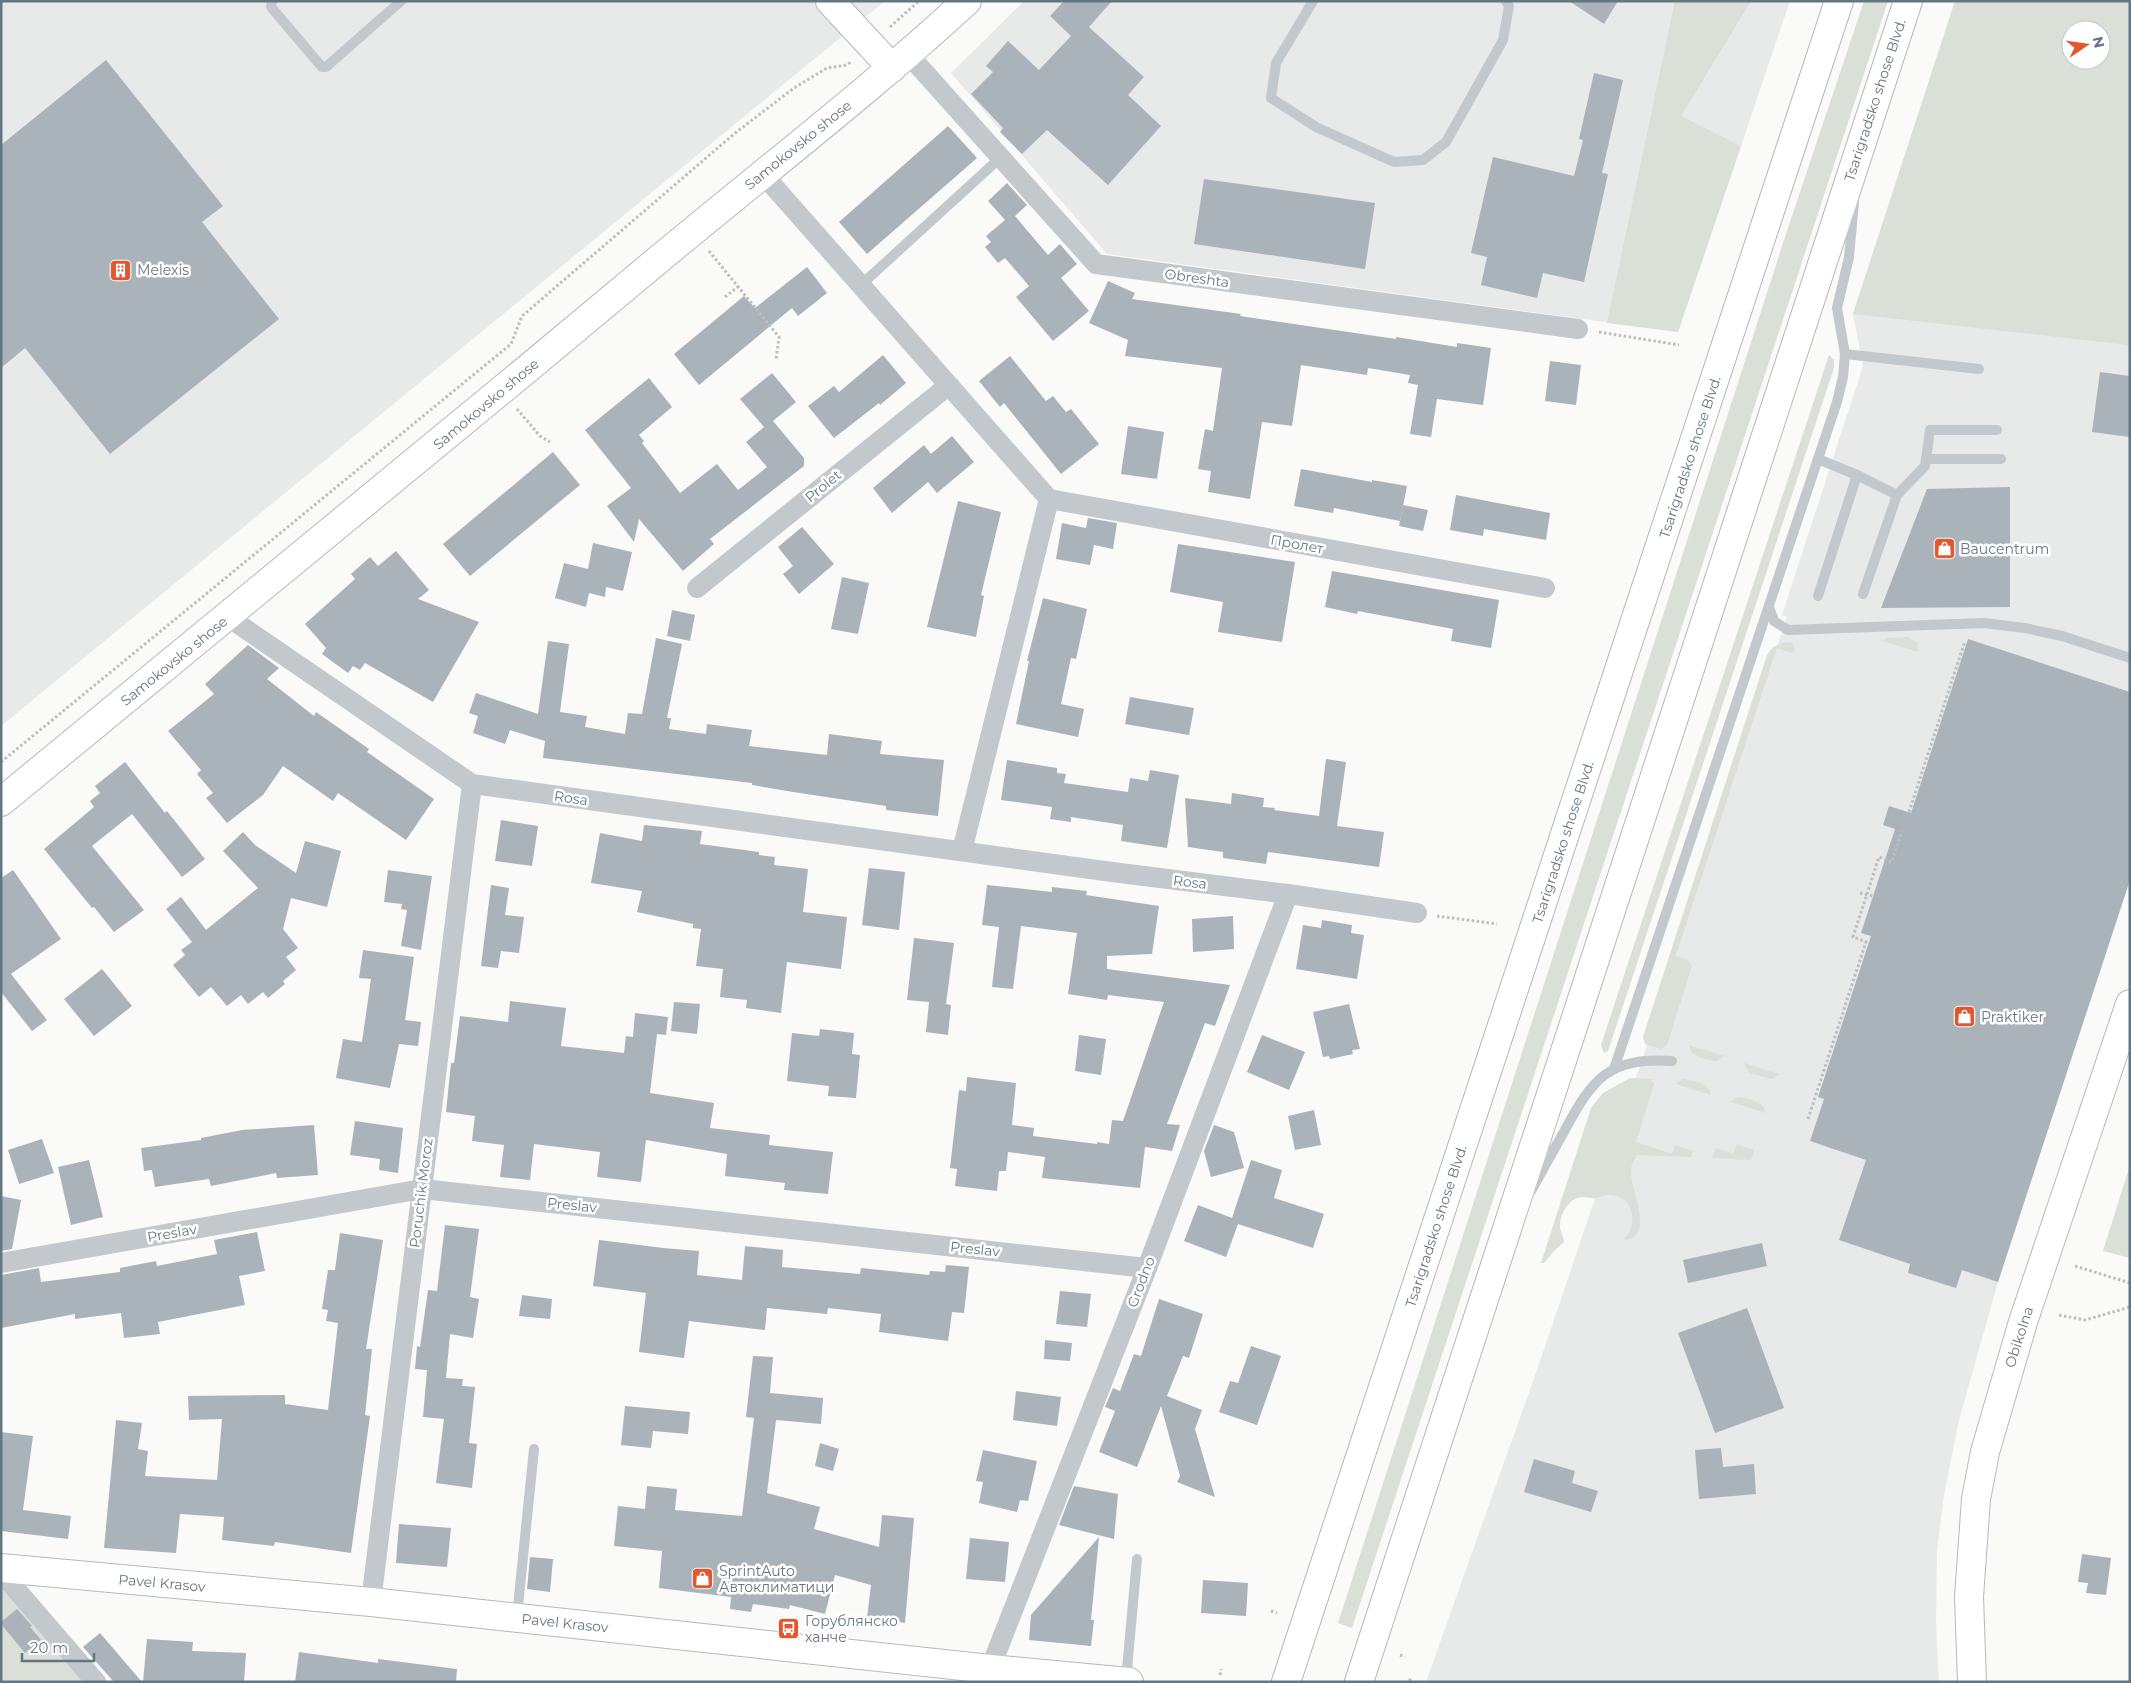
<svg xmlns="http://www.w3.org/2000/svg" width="2131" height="1683" viewBox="0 0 2131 1683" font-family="Montserrat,sans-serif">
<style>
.built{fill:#e8e9e9;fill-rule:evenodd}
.green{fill:#dadfd7;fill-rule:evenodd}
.building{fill:#aab3b9}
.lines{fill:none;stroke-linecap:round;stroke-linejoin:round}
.secondary-casing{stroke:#b3babf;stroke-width:30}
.highway-casing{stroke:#b4b9bd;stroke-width:30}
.path{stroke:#bbbfc2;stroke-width:3;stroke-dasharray:2.5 2.5;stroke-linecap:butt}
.lane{stroke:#c3c8cc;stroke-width:10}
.street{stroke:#c3c8cc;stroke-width:20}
.secondary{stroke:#fff;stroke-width:28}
.highway{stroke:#fff;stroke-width:28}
.labels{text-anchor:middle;stroke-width:5;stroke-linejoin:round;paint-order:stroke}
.street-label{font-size:14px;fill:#657683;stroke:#fff}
.poi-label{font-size:14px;fill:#657683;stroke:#fff;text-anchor:start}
</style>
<rect width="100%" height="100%" fill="#fafaf8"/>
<!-- built -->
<g class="built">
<path d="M1,1H885L1,726Z"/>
<path d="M1024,1H1790L1678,332L1107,254L951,73Z"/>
<path d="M1955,1H2130V880L1998,1282L1959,1420L1944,1495L1937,1550L1936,1624L1939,1682H1426L1537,1370L1646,1048L1787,617L1782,615L1863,366L1853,314ZM2071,30H2101V60H2071Z"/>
</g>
<!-- green -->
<g class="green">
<path d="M1675,1H1751L1681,116L1741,146L1678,332L1607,323Z"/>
<path d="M1864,1H1888L1352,1628L1338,1623L1785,237Z"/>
<path d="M1955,1H2130L2129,345L1853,314ZM2071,30H2101V60H2071Z"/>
<path d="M1829,355L1834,360V368L1608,1051L1604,1053L1601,1045Z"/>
<path d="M1908,637L1917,642L1918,652L1883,641L1888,638Z"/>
<path d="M1786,642L1792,643L1795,649L1792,653L1777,648L1676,956L1689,961L1692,966L1667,1045L1661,1049L1645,1044L1643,1037L1767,655L1773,647Z"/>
<path d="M1689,1045L1724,1056L1717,1061C1706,1060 1690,1057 1689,1045Z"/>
<path d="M1744,1063L1779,1074L1772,1079L1749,1073Z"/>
<path d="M1630,1078L1651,1079L1654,1084L1636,1142L1672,1154L1675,1145L1693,1151L1691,1157L1637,1155C1635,1159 1631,1165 1631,1170C1629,1187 1657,1238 1624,1240C1637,1226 1636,1199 1613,1195C1607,1193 1601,1197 1595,1198C1590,1199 1588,1197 1584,1197C1570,1196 1561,1213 1560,1224C1559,1230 1564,1236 1564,1242L1553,1252L1544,1263H1541L1591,1108L1603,1093Z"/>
<path d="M1683,1079C1693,1080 1710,1083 1711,1095L1676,1084Z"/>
<path d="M1741,1097C1752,1100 1763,1101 1766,1113L1731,1102L1735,1098Z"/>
<path d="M1737,1144L1754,1150L1751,1160L1712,1158L1716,1148L1733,1154Z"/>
<path d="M2130,1165V1258L2103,1251Z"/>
<path d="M1,1572L96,1682H1Z"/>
</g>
<!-- building -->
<g class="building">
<path d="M1064,1H1112L1089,27L1144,77L1128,95L1161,126L1108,185L1047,130L1022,154L1000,132L1003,128L971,94L993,72L986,66L1008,41L1039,70L1071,36L1050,16Z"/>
<path d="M1569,1H1618L1604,24Z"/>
<path d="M106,60L223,206L202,222L279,319L110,454L25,348L1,368V145Z"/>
<path d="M1594,73L1623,80L1602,173L1608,174L1584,282L1543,273L1537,298L1481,285L1487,257L1471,253L1493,157L1574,176L1583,140L1579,139Z"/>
<path d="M948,126L977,158L867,254L839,222Z"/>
<path d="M1204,179L1375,203L1365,269L1194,244Z"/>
<path d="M1007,183L1027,205L1015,216L1048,255L1060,244L1077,264L1061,278L1089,311L1053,341L1016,297L1029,286L1005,258L998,263L985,247L991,242L986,236L1005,220L988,201Z"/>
<path d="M807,267L827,293L798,316L792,308L699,385L674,354L744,296L755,308Z"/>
<path d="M1108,281L1135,293L1132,299L1241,314L1240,316L1396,339V337L1457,347V343L1491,348L1483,405L1437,399L1431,437L1410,434L1418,385L1408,383L1410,375L1368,368L1367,375L1301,365L1292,426L1262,422L1250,499L1208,492L1211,471L1198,469L1205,429L1213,431L1222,368L1125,356L1128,340L1089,323Z"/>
<path d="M883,355L906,383L880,405L879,403L834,438L808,406L834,386L839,392Z"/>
<path d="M1010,356L1046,401L1053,396L1066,412L1071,409L1099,444L1061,474L1004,403L1000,407L979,381Z"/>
<path d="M1550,361L1581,365L1576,405L1545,401Z"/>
<path d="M2100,372L2130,376V437L2092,432Z"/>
<path d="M772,373L796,402L773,421L804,458V466L710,539L714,544L683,571L639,519L634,542L607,506L631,488L585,430L649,378L672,407L639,435L644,441L642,443L680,493L717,464L738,490L767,467L746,442L764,427L740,399Z"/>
<path d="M1128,426L1164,432L1157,479L1121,474Z"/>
<path d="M952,436L974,462L937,493L928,482L892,513L873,488L924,445L931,454Z"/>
<path d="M553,452L580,485L470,576L443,544Z"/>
<path d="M1301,469L1372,482V480L1407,486L1400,521L1334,508L1333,513L1294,506Z"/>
<path d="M2010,487V607L1881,608L1927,489Z"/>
<path d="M1456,495L1550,513L1546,540L1484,529L1483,536L1450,530Z"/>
<path d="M958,501L1001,512L981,595L984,596L976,637L927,627Z"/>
<path d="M1403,505L1428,510L1423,531L1399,526Z"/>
<path d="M1088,518L1117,523L1113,549L1094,545L1090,565L1056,559L1062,523L1086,528Z"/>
<path d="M802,527L834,564L799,594L783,574L793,566L778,547Z"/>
<path d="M593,543L632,552L623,591L606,587L605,597L589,593L586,607L555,598L564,563L588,569Z"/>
<path d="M1178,544L1295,562L1282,642L1218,632L1223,602L1170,592Z"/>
<path d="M396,551L429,590L418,599L479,622L433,702L365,663L360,670L353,666L348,673L322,654L326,648L305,624L355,579L351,574L370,557L378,566Z"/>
<path d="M1332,571L1499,600L1491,648L1451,641L1453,629L1358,611L1357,614L1325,607Z"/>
<path d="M842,577L869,583L858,634L831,629Z"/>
<path d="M1043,598L1087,609L1076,659L1071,658L1061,704L1084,709L1078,737L1016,724L1029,661H1027Z"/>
<path d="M672,610L695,615L690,641L667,636Z"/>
<path d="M656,638L682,644L667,718H671L669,729L706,734L707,724L752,730L749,746L827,755L829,734L882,741L880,754L944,760L938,816L886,810V806L793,792L752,785V783L543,758L545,741L510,730L505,744L473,733L478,716L469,713L476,693L538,714L548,641L569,644L560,712L587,716L585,727L625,734L628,713L642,714Z"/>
<path d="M1968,639L2130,692V880L1998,1282L1962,1270L1956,1288L1908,1273L1910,1264L1839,1240L1866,1160L1810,1141L1824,1099L1818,1097L1871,936L1861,933L1895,829L1883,825L1889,806L1911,813Z"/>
<path d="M248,645L279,668L267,679L314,716L316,712L369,749L367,752L434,799L406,840L338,793L333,801L283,766L263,795L227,823L206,798L213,793L197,774L201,770L168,731L214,694L205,684Z"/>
<path d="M1130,697L1194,708L1189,735L1125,724Z"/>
<path d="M1326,759L1346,762L1337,826L1384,832L1379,867L1268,852L1266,864L1223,858V852L1188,847L1185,798L1231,804L1232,793L1264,798L1263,807L1275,808L1274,810L1319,816Z"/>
<path d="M1007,760L1057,768V773L1066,774L1064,783L1128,792L1130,778L1148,781L1150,770L1179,775L1167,848L1121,841L1123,825L1071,817V822L1050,819L1052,807L1001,800Z"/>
<path d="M125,762L165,813L167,811L205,859L182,877L132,814L92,846L144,910L114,932L94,907L92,908L44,849L94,807L90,801L100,793L95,786Z"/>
<path d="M501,820L538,826L532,866L495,861Z"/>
<path d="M644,825L702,831L700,844L759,852V855L775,857L774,865L808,869L803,912L847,917L841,969L787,962L781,1013L746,1008L747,1000L720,997L723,969L696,966L701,929L693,928V924L637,912L642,891L591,883L600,833L642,841Z"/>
<path d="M243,832L255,845L296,873L305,841L341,851L327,907L291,898L283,929L298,948L286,957L296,970L283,981L285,984L268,998L263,992L248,1004L241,995L227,1006L211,987L199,997L173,965L185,955L181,950L192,942L166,909L181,897L206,930L258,888L223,851Z"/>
<path d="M869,868L905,872L899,930L862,925Z"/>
<path d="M13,870L61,939L11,974L47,1020L32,1031L1,992V878Z"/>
<path d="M388,870L432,876L421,950L401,946L407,910L401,909L402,904L384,902Z"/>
<path d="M491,885L509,888L505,915L524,917L519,953L501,951L498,968L481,966Z"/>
<path d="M987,885L1052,892V887L1087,891L1086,895L1159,906L1152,954L1107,956V969L1230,985L1215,1026L1205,1023L1167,1124L1180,1125L1172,1151L1145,1147L1140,1188L1042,1178L1045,1157L1008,1152L1006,1171H999L997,1191L955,1186L957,1169L950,1168L959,1090L966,1091L967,1077L1016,1083L1012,1125L1034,1128L1033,1136L1097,1144V1142L1109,1144L1112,1120L1123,1121L1164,1002L1108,995L1107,1000L1068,994L1077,933L1021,926L1013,989L992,987L999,927L982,925Z"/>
<path d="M1233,916L1234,949L1193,952L1192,919Z"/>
<path d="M1322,920L1352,925L1351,933L1364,935L1357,979L1296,969L1303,925L1321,928Z"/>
<path d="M914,938L954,943L946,1004L951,1005L948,1035L926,1032L929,1002L907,1000Z"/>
<path d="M363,950L414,957L405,1020L421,1022L418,1046L399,1044L390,1088L336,1078L343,1039L362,1042L371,979L359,978Z"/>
<path d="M102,969L132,1006L94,1036L64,999Z"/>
<path d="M510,1001L566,1008L561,1046L624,1053L626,1036L633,1037L635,1013L668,1017L666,1035L657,1034L650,1093L714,1103L710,1128L770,1135L769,1145L833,1152L828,1194L784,1190L785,1183L725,1176L727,1154L646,1140L641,1182L597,1177L600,1152L534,1144L530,1180L500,1177L504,1145L472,1141L475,1116L446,1112L451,1063H454L460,1016L508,1022Z"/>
<path d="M674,1002L700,1004L697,1034L671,1031Z"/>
<path d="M1349,1004L1360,1049L1352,1050L1353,1054L1330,1059L1329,1056L1323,1057L1313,1012Z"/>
<path d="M820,1029L854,1033L852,1054L860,1055L856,1098L828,1096L829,1086L787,1081L792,1033L819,1036Z"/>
<path d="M1079,1035L1106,1039L1101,1075L1075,1071Z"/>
<path d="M1262,1035L1305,1052L1289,1090L1247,1072Z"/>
<path d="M1314,1110L1321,1145L1295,1150L1288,1116Z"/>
<path d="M355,1121L403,1128L398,1173L379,1170L380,1159L350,1155Z"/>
<path d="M314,1125L318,1175L277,1178L276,1173L211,1186L209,1179L155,1187L152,1170L144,1171L141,1148L201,1140V1138L242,1130Z"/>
<path d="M1214,1125L1234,1132L1244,1168L1211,1177L1204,1151Z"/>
<path d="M42,1139L54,1173L19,1184L8,1150Z"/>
<path d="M89,1160L103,1217L71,1225L58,1167Z"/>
<path d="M1251,1160L1282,1170L1274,1198L1324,1214L1313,1248L1238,1224L1226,1257L1184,1241L1198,1205L1232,1218Z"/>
<path d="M1,1196L21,1200L12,1249L1,1251Z"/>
<path d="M445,1225L479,1229L470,1297L479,1299L473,1338L450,1334L446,1378L463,1379L462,1386L475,1387L469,1443L477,1444L472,1488L436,1483L444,1419L423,1417L427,1370L415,1369L417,1346L420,1347L428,1290L437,1291Z"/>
<path d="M257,1232L265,1271L239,1276L245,1305L158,1322L160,1334L124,1338L121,1313L75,1319V1314L1,1328V1275L39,1268L41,1282L120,1272V1268L156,1261L157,1266L217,1254L214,1240Z"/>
<path d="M340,1233L383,1240L366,1349H372L365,1415L370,1416L351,1553L275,1542L274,1546L222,1540L224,1517L180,1514L176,1553L104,1548L116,1420L142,1423L138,1449L148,1451L145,1476L217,1480L222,1419L189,1420L188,1396L285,1395V1404L328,1410L338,1323L326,1321L328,1310L322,1309L328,1270H335Z"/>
<path d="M599,1240L663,1248L699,1251L697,1275L742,1280L745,1246L783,1250L782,1267L860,1274L861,1268L929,1275L930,1271L945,1272L946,1265L969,1267L964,1313L952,1312L948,1341L879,1332L881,1314L828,1308L827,1314L767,1308L765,1330L689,1321L684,1358L639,1352L646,1293L593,1286Z"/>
<path d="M1762,1243L1767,1266L1688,1283L1683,1260Z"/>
<path d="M1060,1291L1091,1294L1087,1327L1056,1324Z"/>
<path d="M522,1295L552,1299L550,1319L519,1316Z"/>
<path d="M1159,1299L1203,1314L1189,1358L1183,1356L1167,1396L1202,1410L1195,1429L1215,1497L1177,1482L1180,1476L1161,1406L1137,1467L1099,1452L1115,1411L1105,1407L1113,1388L1120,1391L1134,1354L1141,1356Z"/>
<path d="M1747,1308L1784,1408L1715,1433L1678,1333Z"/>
<path d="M1045,1340L1072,1343L1070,1361L1044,1359Z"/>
<path d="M1251,1346L1281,1356L1257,1425L1219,1412L1230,1381L1238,1383Z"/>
<path d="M753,1356L773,1357L770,1393L823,1398L821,1424L776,1420L767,1493L820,1507L814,1529L879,1547L882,1515L914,1518L905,1623L867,1618L871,1585L835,1575L825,1614L790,1605L789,1609L753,1604L751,1612L730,1609L731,1597L659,1588L662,1551L614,1546L618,1506L645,1509L647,1486L677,1489L675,1510L742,1516L754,1418L746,1417Z"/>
<path d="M1016,1391L1061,1397L1057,1426L1013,1420Z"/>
<path d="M625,1406L690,1412L688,1434L653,1431L651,1448L621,1445Z"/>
<path d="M1,1432L33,1436L23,1510L71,1516L68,1539L1,1531Z"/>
<path d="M820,1443L839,1449L833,1471L815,1466Z"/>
<path d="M1721,1448L1723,1467L1754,1464L1756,1494L1699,1499L1695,1450Z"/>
<path d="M983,1450L1037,1461L1028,1501L1020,1500L1017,1512L979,1503L983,1482L976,1481Z"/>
<path d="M1534,1459L1575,1471L1572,1483L1598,1491L1591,1512L1524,1492Z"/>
<path d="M1074,1486L1118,1494L1114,1539L1059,1525Z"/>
<path d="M399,1524L451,1528L447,1567L396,1563Z"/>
<path d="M1099,1537L1091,1620H1094L1091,1646L1029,1640L1031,1615Z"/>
<path d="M970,1538L1009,1542L1005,1582L966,1579Z"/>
<path d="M2082,1554L2111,1558L2106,1595L2086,1593L2088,1583L2078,1582Z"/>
<path d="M530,1557L553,1559L550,1592L527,1589Z"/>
<path d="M1203,1580L1248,1583L1246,1616L1201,1613Z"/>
<path d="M17,1609L32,1626L30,1627L41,1640L25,1653L1,1624V1622Z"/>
<path d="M100,1633L142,1682H114L83,1647Z"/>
<path d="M147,1639L193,1642L192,1651L246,1653L244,1682H143Z"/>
<path d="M299,1652L378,1663V1659L457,1669L456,1682H295Z"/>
</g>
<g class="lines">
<defs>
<g id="secondary">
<path d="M830,1L892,68"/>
<path d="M1,802C221,623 440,442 658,260C761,174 868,92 967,1"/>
<path d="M1,1568L371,1602L990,1669L1129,1682"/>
<path d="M1972,1682L1969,1597L1976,1499L1985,1452L2023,1322L2130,1004"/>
</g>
<g id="highway">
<path d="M1286,1682L1839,1"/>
<path d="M1359,1682L1908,1"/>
</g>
</defs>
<!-- secondary casing -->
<use href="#secondary" class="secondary-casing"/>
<!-- highway casing -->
<use href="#highway" class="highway-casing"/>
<!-- path -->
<g class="path">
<path d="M890,27L919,1"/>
<path d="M709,251L779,337L776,360"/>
<path d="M725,297L739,286"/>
<path d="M1599,332L1679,345"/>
<path d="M517,409L540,436L550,442"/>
<path d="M1,762L511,344L522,316L734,134L794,88L827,68L847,65L852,61"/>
<path d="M1909,812L1965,641"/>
<path d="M1860,893L1873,896"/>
<path d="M1437,916L1497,924"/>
<path d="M1808,1119L1866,942L1853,937L1879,857L1892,862L1902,831"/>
<path d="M2075,1266L2130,1283"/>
<path d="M2059,1315L2085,1320L2130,1307"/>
<path d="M1271,1611L1277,1613"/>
<path d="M1400,1655L1405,1657"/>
<path d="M1220,1675L1221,1669"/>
<path d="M1410,1681V1678"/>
</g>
<!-- lane -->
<g class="lane">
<path d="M272,1L271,7L322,67H326L401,1"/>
<path d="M1313,1L1276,63L1271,98L1316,127L1394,162L1423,160L1446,142L1503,40L1509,6L1506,1"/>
<path d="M862,284L1000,158"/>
<path d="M1845,354L1979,369"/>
<path d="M1926,459H2001"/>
<path d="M1857,475L1897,495L1863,594"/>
<path d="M1897,495L1925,466L1930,430H1997"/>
<path d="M1818,596L1857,475L1818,459"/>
<path d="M1769,607L1774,621L1788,630L1984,623L2025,628L2062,636L2130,658"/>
<path d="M1614,1069L1837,402L1843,377L1845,354L1837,308L1849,257L1854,202"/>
<path d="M1531,1191C1542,1171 1553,1151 1565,1130C1593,1078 1609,1057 1672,1061"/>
<path d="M517,1616L534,1449"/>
<path d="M1126,1680L1137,1559"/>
</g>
<!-- street -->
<g class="street">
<path d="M908,54L1096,264L1578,329"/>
<path d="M762,173L1049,499L1545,588"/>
<path d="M697,588L949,385"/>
<path d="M228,617L472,784L1112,872L1288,894L1417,913"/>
<path d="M962,851L1049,499"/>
<path d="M1,1263L422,1189L1147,1268"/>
<path d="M1,1572L96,1682"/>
<path d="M371,1602L472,784"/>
<path d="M990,1669L1147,1268L1288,894"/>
</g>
<!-- secondary -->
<use href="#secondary" class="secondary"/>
<!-- highway -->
<use href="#highway" class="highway"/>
</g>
<!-- icons -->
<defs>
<symbol id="building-square" viewBox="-11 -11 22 22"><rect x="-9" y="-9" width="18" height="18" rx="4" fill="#e4572e" stroke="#fff"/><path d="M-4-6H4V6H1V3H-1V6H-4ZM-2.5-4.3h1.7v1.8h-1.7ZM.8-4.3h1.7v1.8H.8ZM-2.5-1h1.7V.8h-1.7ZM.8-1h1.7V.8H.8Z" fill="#fff"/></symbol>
<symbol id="shop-square" viewBox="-11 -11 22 22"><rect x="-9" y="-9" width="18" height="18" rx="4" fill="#e4572e" stroke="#fff"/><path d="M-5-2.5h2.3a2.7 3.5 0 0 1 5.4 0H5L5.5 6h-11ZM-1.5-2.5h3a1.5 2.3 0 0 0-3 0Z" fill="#fff"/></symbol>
<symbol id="bus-square" viewBox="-11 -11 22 22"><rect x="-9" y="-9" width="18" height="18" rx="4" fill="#e4572e" stroke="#fff"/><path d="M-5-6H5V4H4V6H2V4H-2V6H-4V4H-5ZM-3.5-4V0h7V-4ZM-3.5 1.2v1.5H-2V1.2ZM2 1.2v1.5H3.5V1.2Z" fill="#fff"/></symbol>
</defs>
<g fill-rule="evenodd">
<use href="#building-square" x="108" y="258" width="25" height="25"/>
<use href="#shop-square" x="1932" y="536" width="25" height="25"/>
<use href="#shop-square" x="1952" y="1004" width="25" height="25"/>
<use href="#shop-square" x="690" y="1566" width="25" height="25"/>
<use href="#bus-square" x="776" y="1616" width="25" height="25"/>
</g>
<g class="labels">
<!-- street labels -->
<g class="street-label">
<text transform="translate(1875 100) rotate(-72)" y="5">Tsarigradsko shose Blvd.</text>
<text transform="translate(798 145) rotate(-39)" y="5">Samokovsko shose</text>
<text transform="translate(1197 278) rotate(8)" y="5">Obreshta</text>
<text transform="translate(486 404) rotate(-40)" y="5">Samokovsko shose</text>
<text transform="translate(1690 457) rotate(-72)" y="5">Tsarigradsko shose Blvd.</text>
<text transform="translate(823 486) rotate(-39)" y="5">Prolet</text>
<text transform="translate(1297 544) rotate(10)" y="5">Пролет</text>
<text transform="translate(174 661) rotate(-39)" y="5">Samokovsko shose</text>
<text transform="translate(571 798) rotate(8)" y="5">Rosa</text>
<text transform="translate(1563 842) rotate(-72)" y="5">Tsarigradsko shose Blvd.</text>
<text transform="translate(1190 882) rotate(7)" y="5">Rosa</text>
<text transform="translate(421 1193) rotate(-83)" y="5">Poruchik Moroz</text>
<text transform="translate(572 1205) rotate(6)" y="5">Preslav</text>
<text transform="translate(1436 1226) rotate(-72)" y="5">Tsarigradsko shose Blvd.</text>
<text transform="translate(172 1233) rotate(-10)" y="5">Preslav</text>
<text transform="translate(975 1249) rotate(6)" y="5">Preslav</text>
<text transform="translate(1141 1282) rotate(-69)" y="5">Grodno</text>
<text transform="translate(2019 1337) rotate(-72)" y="5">Obikolna</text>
<text transform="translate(162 1583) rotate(5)" y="5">Pavel Krasov</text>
<text transform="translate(565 1623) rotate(6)" y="5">Pavel Krasov</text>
</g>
<!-- poi labels -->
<g class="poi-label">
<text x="137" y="275">Мelexis</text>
<text x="1960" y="554">Baucentrum</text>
<text x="1981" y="1022">Praktiker</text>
<text x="719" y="1576">SprintAuto<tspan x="719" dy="16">Автоклиматици</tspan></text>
<text x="805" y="1626">Горублянско<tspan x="805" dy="16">ханче</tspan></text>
</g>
</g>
<!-- border -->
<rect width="2131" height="1683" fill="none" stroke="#657683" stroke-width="5"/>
<!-- north arrow -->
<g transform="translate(2086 45) rotate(77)"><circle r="24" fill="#ffffff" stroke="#c1c8cd"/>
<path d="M0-4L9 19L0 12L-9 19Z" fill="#e4572e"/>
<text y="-8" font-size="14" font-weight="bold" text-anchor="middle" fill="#657683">N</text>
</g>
<!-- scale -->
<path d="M22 1653v8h72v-8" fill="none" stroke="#657683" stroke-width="2.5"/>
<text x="30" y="1653" font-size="15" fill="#657683" stroke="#ffffff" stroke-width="4" paint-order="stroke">20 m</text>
</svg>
